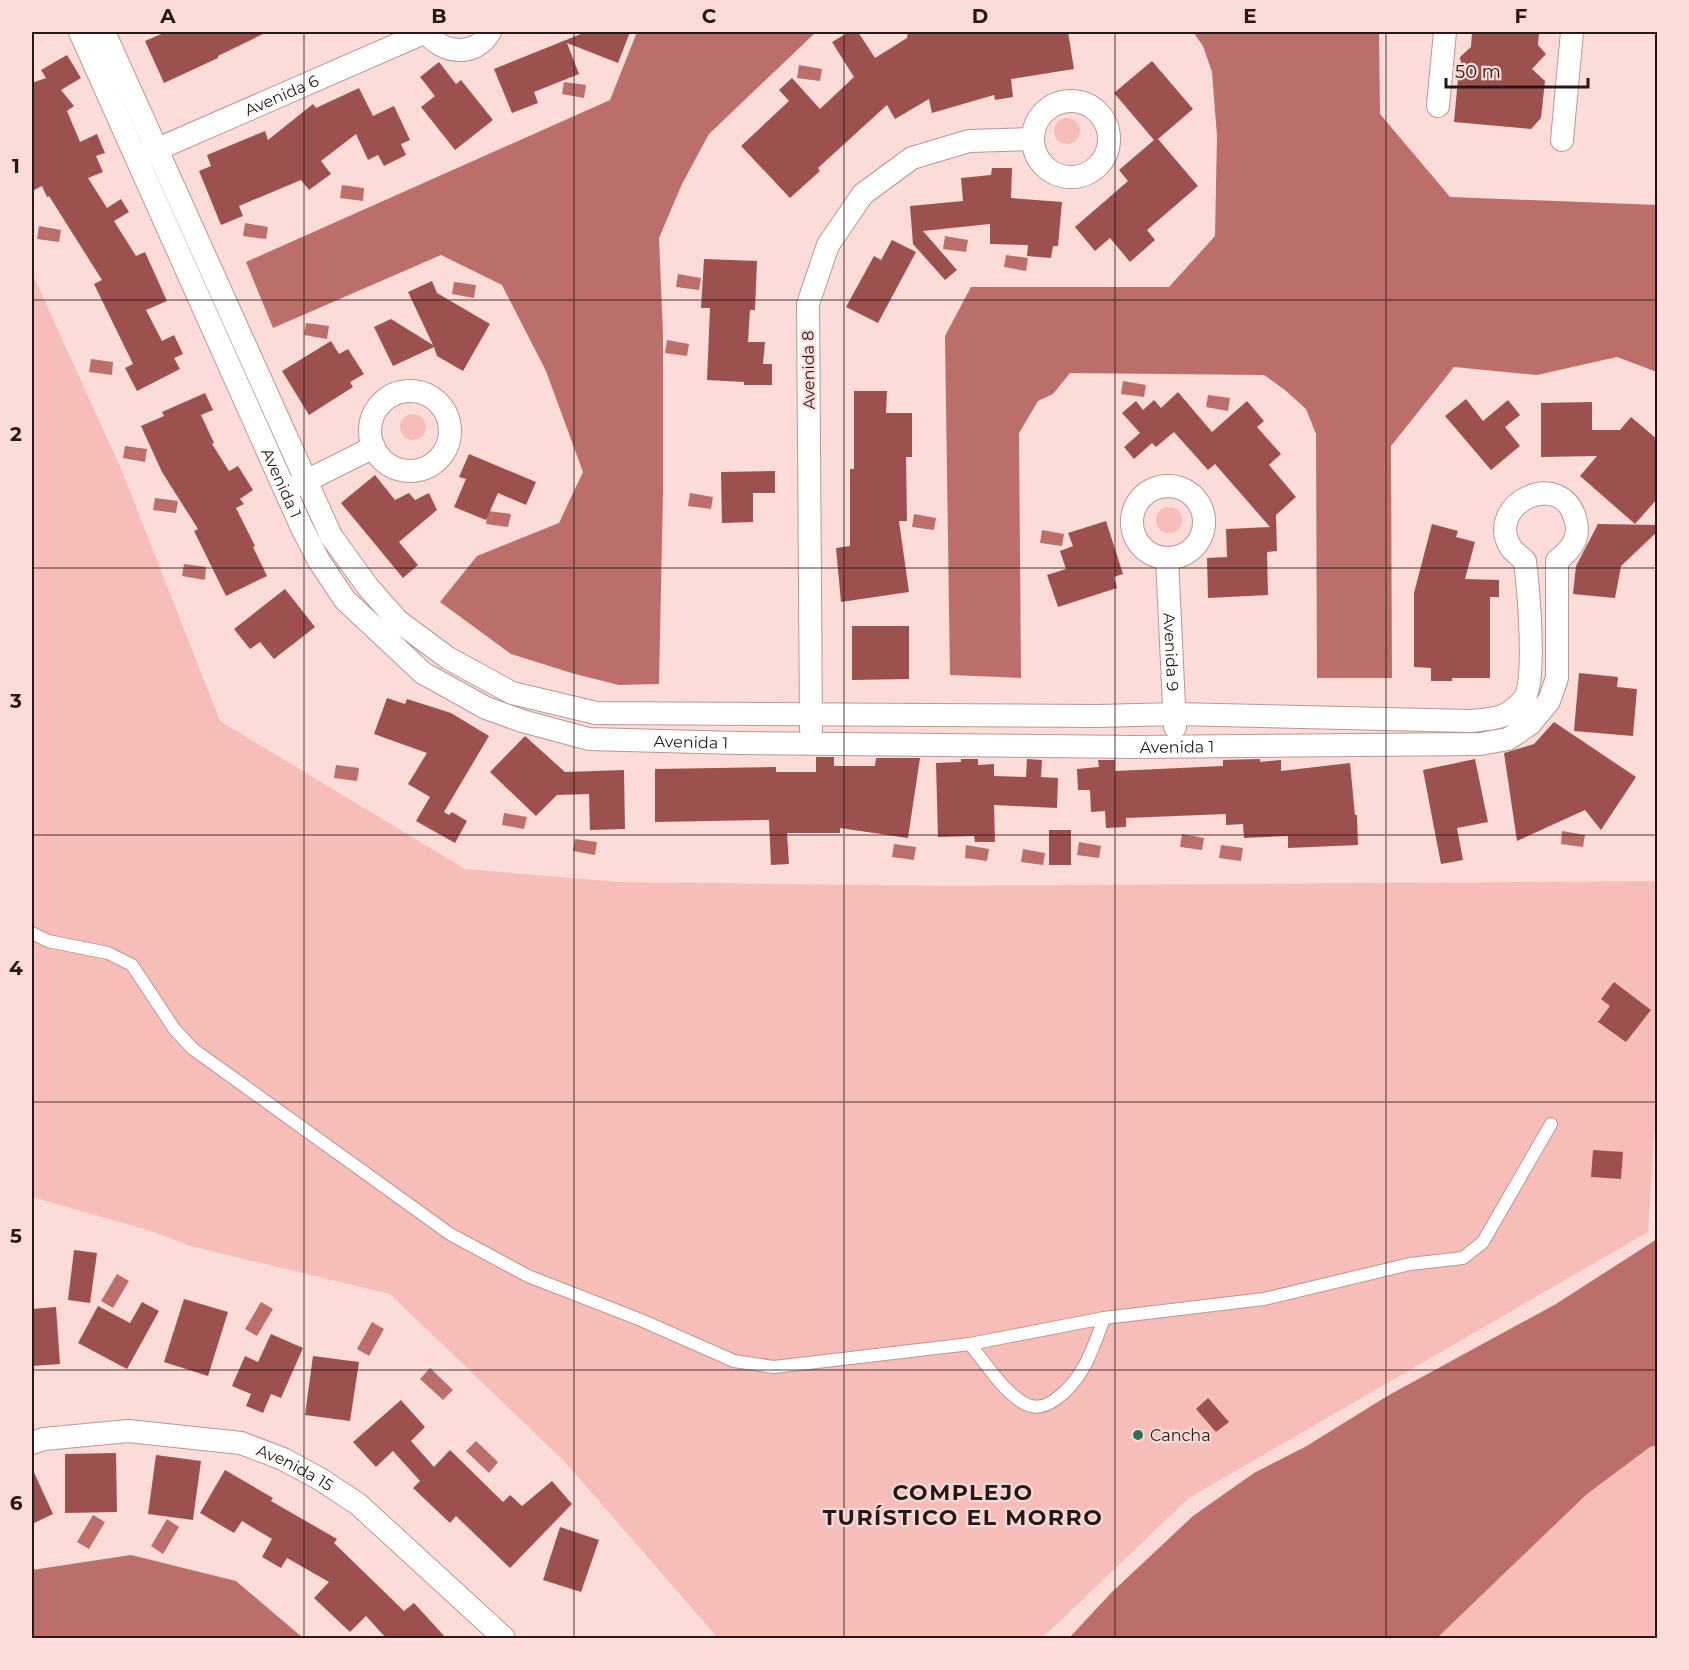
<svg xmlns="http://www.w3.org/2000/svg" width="1689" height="1670" viewBox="0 0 1689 1670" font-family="Montserrat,sans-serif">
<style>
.green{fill:#f7beb9}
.water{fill:#bc6e6a}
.building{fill:#9c514e}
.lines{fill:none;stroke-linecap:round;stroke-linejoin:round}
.lane-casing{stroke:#ba9794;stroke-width:14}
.street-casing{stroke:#ba9794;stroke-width:24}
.lane{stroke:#fff;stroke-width:12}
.street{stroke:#fff;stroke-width:22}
.grid{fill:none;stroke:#261817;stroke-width:1.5;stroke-opacity:0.55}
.poi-dot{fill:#30705f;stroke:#fbdcd9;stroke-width:2}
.labels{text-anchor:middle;stroke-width:4.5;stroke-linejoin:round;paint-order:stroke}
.street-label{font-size:16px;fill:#261817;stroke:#fbdcd9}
.poi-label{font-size:16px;fill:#261817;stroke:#fbdcd9;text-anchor:start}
.district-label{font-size:22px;font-weight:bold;letter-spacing:1.5px;fill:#261817;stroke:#fbdcd9}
.neatline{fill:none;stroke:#261817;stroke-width:2}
.grid-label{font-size:20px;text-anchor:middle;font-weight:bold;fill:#261817}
</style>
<rect width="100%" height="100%" fill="#fbdcd9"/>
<!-- green -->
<g class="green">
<circle cx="1067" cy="131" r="13"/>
<path d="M32,273L122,471L220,721L465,869L619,882L949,886L1657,881L1658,1078L1648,1232L1189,1498L1042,1638H718L565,1462L390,1294L191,1246L151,1231L32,1197Z"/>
<circle cx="413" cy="427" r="13"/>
<circle cx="1169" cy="520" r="13"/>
<path d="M1657,1445V1638H1437L1587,1494L1650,1447Z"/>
</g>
<!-- water -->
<g class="water">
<path d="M637,32H816L709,134L682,184L659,238L663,334V491L659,684L619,685L575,674L511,654L440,602L477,556L559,523L583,472L546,371L502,285L441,255L273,328L246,262L610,100Z"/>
<path d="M1193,32H1379L1380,114L1450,197L1657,205V372L1617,357L1537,375L1454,367L1391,446L1392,678H1317L1316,434L1306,409L1285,390L1264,375L1070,373L1053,394L1038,401L1019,433L1021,678L950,675L945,336L971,287H1169L1215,236L1217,136L1212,72L1203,46Z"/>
<path d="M799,65L822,69L820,81L797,78Z"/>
<path d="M564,82L586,85L584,98L562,94Z"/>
<path d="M342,185L364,188L363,201L340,198Z"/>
<path d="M245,223L268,227L266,239L243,236Z"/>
<path d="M39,226L61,230L59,242L37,239Z"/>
<path d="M945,236L968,240L966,252L943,249Z"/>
<path d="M1006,255L1028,258L1026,271L1004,267Z"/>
<path d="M678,274L701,278L699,290L676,287Z"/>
<path d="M454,282L476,285L474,298L452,294Z"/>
<path d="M306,323L329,326L327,339L304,335Z"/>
<path d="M667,340L689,344L687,356L665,353Z"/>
<path d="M91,359L113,362L112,375L89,372Z"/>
<path d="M1123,381L1146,385L1144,397L1121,394Z"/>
<path d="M1208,395L1230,398L1228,411L1206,407Z"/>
<path d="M125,446L147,449L145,462L123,458Z"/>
<path d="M690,493L713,497L711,509L688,506Z"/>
<path d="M155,498L178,501L176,513L153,510Z"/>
<path d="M488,511L511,514L508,527L486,524Z"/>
<path d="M914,514L936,518L934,530L912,527Z"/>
<path d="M1042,530L1064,534L1062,546L1040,543Z"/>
<path d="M184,564L206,567L205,580L182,576Z"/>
<path d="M336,765L359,768L357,781L334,778Z"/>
<path d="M504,813L527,817L524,829L502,825Z"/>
<path d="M1562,831L1585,835L1583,847L1561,844Z"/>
<path d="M1182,834L1204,838L1202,850L1180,847Z"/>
<path d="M575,839L597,842L595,855L573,851Z"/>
<path d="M1079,842L1101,846L1099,858L1077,855Z"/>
<path d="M894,844L916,847L914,860L892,857Z"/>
<path d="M966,845L989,849L987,861L965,858Z"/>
<path d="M1221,845L1243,848L1241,861L1219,858Z"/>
<path d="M1023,849L1045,853L1043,865L1021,862Z"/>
<path d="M1657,1239V1445L1650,1447L1587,1494L1437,1638H1069L1111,1593L1193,1516L1254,1473L1305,1447L1389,1395L1556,1304Z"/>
<path d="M117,1274L129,1281L113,1308L101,1301Z"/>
<path d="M261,1302L273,1309L257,1336L245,1329Z"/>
<path d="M372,1322L384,1329L369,1356L357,1349Z"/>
<path d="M430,1368L453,1390L443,1400L420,1379Z"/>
<path d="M476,1441L498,1462L489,1473L466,1451Z"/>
<path d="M93,1515L105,1522L89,1549L77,1542Z"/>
<path d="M167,1519L179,1527L163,1554L151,1546Z"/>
<path d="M131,1555L236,1581L303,1638H32V1570Z"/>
</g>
<!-- building -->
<g class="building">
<path d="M166,32H267L218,56V58L164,83L145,41Z"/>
<path d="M586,32H630L618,63L567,43L579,74L534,92L538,103L512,113L494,69Z"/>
<path d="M849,32H858L875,58L907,38L908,32H1068L1074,69L1011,79L1013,97L995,100L994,95L932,113L929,99L895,119L887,105L818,168L820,171L790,198L741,146L789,101L779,90L792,78L820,109L854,77L832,42Z"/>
<path d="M1472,32H1539L1538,45L1546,54L1532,69L1545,81L1541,118L1531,129L1454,122L1460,57L1471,47Z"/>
<path d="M67,55L81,78L61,90L74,106L67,111L80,142L97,134L105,153L96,156L103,172L88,178L107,208L121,199L129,212L114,221L136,256L145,252L167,301L146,310L162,341L174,335L183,354L174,358L180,369L137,391L125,368L133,364L94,284L102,280L49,196L47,197L42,186L32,191V83L46,78L41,70Z"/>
<path d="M1152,61L1193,109L1158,139L1198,186L1147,230L1155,240L1130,262L1110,238L1095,251L1075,227L1128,181L1119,170L1154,140L1114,93Z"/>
<path d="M439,62L456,84L461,80L493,120L455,150L421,107L435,96L420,77Z"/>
<path d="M359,88L373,116L394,106L410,140L401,144L406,155L384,166L378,155L368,160L356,134L321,161L331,174L309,190L301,180L239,206L243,216L221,225L199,171L211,166L207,155L265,131L268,140L313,104L316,108Z"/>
<path d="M992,168H1012L1011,198L1062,202L1058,246H1053L1051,258L1027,256L1028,245L990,244V224L923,231L957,270L945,280L913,244L910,206L963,201L961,178L991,175Z"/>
<path d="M892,240L916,252L878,323L846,307L874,256L881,260Z"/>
<path d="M704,259L757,261L755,310H750L748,342H765L763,364H772V385H744V382L707,380L710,308H701Z"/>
<path d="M432,281L437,293L490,324L463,371L437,356L434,347L393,366L374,327L391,319L433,345L408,292Z"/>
<path d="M331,341L339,354L348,349L364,374L350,382L353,387L309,415L282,371Z"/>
<path d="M854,391H887L886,413H912V457H906L907,521H899L909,592L841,602L836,548L850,546V469H854Z"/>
<path d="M1178,392L1212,432L1247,401L1264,421L1257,427L1281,454L1269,465L1296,497L1276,515L1277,551L1267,552L1268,595L1208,598L1207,558L1227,557L1226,529L1270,527L1215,464L1208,470L1174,432L1156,447L1152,443L1134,459L1124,447L1140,433L1122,413L1136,401L1143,410L1154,400L1161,408Z"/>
<path d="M205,393L213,410L201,415L214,443L212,444L229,471L238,466L253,490L240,499L244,504L236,508L255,546L253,547L267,576L226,596L194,531L198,529L162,472L141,426L164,416L162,412Z"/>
<path d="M1466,399L1483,421L1508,400L1520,415L1505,427L1520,446L1491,470L1445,416Z"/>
<path d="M1592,402V430H1620L1631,417L1658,440V498L1635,524L1580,476L1597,456L1541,457V403Z"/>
<path d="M469,454L536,482L526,505L498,493L486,520L454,507L466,479L459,477Z"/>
<path d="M775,471V493H753V522L722,523L721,472Z"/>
<path d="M375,475L395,500L409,493L415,500L429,493L437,510L399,542L418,565L403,578L341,503Z"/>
<path d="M1106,521L1123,574L1114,577L1117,588L1058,607L1047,575L1066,569L1060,551L1073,546L1068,533Z"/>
<path d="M1432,524L1458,531L1456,537L1475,542L1465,579L1499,580V597H1490V678H1452V681H1431V668L1414,667V593Z"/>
<path d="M1598,524L1658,525V531L1621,566L1615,598L1573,594L1576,566Z"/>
<path d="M285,589L315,627L274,659L260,642L250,649L234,629Z"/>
<path d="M852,626H909V679L852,680Z"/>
<path d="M1579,673L1618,677L1617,687L1637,689L1633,736L1574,731Z"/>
<path d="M387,698L405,704L407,699L451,713L489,736L444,812L449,815L452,812L467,821L455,843L416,821L430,797L408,784L427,753L374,734Z"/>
<path d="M1554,722L1636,777L1601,830L1585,810L1517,841L1504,753L1534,744Z"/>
<path d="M525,736L565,772L624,770L625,829L590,830L589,794L557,795L536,816L490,772Z"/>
<path d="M816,757H834V766H875L876,758H920L908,838L840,828V833H787L789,864L771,865L769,820L655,822V769L776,767V772H816Z"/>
<path d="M961,759H978V765L994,764V776L1026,777L1027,759L1042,760L1041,777L1058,778L1057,808L994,805L995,842H975L974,836L938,837L936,763L961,762Z"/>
<path d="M1260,759V762L1281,760V771L1350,763L1355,815H1357L1358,845L1288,848V836L1244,838L1243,824L1226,825V814L1126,818V827L1106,828L1105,811L1091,812L1090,790H1078L1077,769L1099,767L1098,760H1115V771L1223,766V760Z"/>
<path d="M1475,759L1488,822L1457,828L1463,860L1441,864L1423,770Z"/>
<rect x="1049" y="830" width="22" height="35"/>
<path d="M1614,982L1651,1010L1626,1042L1598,1022L1610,1006L1601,999Z"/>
<path d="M1593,1150L1623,1152L1621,1179L1591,1177Z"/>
<path d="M74,1250L97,1253L90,1303L68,1300Z"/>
<path d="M184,1299L228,1312L208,1376L164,1362Z"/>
<path d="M142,1302L159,1311L127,1369L78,1343L98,1306L130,1323Z"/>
<path d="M56,1307L60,1364L32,1366V1309Z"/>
<path d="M271,1334L303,1348L281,1398L271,1394L263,1413L246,1406L251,1394L232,1386L245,1356L258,1362Z"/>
<path d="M313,1356L359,1362L350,1421L305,1415Z"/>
<path d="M1208,1398L1229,1422L1216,1432L1196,1409Z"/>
<path d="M401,1400L425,1427L411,1441L434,1467L450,1450L503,1502L510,1495L522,1506L552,1481L572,1504L510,1568L456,1516L450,1523L413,1488L420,1481L393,1451L376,1467L353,1442Z"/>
<path d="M116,1453L117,1512L65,1513V1454Z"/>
<path d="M156,1455L201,1461L193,1520L148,1514Z"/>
<path d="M32,1468L53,1514L32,1524Z"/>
<path d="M225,1470L273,1498L271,1501L337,1539L334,1543L404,1611L414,1603L446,1638H386L366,1616L350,1632L314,1598L329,1582L287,1558L281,1568L262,1557L272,1539L242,1521L234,1533L200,1513Z"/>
<path d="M560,1527L599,1540L581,1592L543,1580Z"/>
</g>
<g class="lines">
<defs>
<g id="lane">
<path d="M32,933L48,941L108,953L132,965L175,1030L193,1049L450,1234L528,1276L641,1320L734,1361L774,1367L970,1344L1104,1318L1264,1299L1410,1264L1463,1258L1483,1242L1551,1124"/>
<path d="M970,1344C986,1364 1001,1388 1022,1402C1034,1410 1045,1407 1056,1399C1083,1380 1093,1349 1104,1318"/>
</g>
<g id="street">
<path id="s1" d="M80,32L302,528L319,561L345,600L423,673L486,708L522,721L589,739L737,743L1136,747L1480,744L1508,739L1530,724L1549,701L1557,678V561C1570,550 1580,540 1576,522C1564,465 1483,504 1511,548C1515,553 1521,557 1525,561C1528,585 1537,682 1524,699C1508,719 1494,719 1470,721L1176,714L1098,716L596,713L512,693L448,658L398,621L368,587L331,536L104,32"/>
<path d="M426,32C442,54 475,58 490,32"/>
<circle cx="1071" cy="139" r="38"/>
<path d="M1438,106L1445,32"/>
<path d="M1562,140L1572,32"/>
<path id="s2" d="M144,155L426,32"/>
<circle cx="410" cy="431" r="40"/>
<circle cx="1168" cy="522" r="36"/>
<path d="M292,488L374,447"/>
<path id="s3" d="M1167,558L1175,727"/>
<path d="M811,729L808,304L828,245L863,194L912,158L969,141L1033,139"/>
<path id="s4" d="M32,1443L44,1439L128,1431L241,1443L283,1459L320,1479L358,1504L504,1638"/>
</g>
</defs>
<!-- lane casing -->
<use href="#lane" class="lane-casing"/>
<!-- street casing -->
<use href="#street" class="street-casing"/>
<!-- lane -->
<use href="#lane" class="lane"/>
<!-- street -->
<use href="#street" class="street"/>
</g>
<!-- grid -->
<path class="grid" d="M304,32V1638M574,32V1638M844,32V1638M1115,32V1638M1386,32V1638M32,300H1658M32,568H1658M32,835H1658M32,1102H1658M32,1370H1658"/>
<!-- markers -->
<circle class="poi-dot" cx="1138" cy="1435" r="6"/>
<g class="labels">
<!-- street labels -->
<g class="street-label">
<text dy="6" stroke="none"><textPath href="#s2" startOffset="150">Avenida 6</textPath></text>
<text transform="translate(808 370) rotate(-91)" y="6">Avenida 8</text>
<text dy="6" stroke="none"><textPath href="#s1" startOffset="494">Avenida 1</textPath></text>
<text dy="6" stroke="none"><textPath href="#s3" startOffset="94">Avenida 9</textPath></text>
<text dy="6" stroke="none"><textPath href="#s1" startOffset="1016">Avenida 1</textPath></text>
<text dy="6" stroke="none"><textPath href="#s1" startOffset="1502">Avenida 1</textPath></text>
<text dy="6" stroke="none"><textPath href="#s4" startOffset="270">Avenida 15</textPath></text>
</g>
<!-- poi labels -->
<g class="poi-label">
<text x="1150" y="1441">Cancha</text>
</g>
<!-- district labels -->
<g class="district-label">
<text x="963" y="1500">COMPLEJO<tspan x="963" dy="25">TURÍSTICO EL MORRO</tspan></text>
</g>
</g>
<!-- border -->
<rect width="1689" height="1670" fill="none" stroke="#fbdcd9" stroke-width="66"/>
<!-- scale -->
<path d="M1446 78v9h142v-9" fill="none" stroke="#261817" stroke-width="3"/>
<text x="1455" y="78" font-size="18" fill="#261817" stroke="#fbdcd9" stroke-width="4.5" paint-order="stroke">50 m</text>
<rect x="33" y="33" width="1623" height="1604" class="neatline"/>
<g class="grid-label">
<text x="168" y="23">A</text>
<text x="439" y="23">B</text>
<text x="709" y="23">C</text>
<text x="980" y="23">D</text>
<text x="1250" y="23">E</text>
<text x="1521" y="23">F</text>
<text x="16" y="173">1</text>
<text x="16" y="441">2</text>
<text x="16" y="708">3</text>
<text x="16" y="975">4</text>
<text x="16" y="1243">5</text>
<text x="16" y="1510">6</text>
</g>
</svg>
